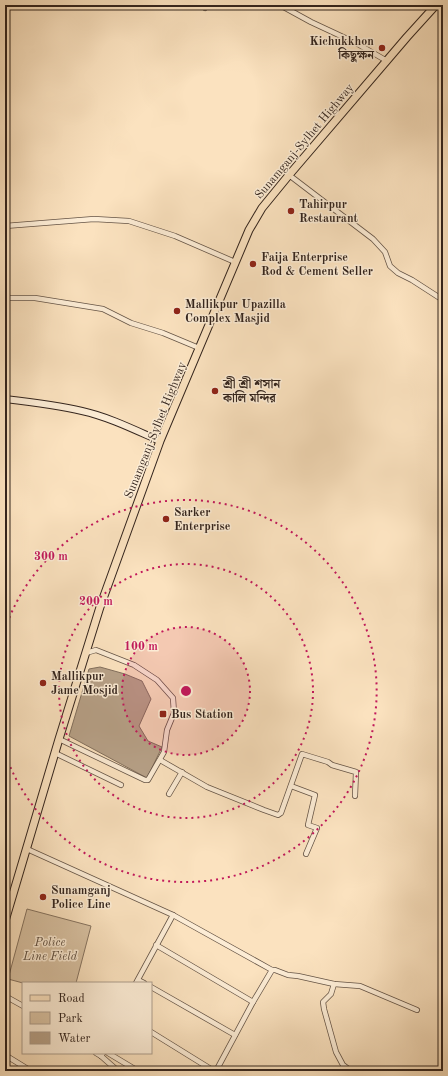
<svg xmlns="http://www.w3.org/2000/svg" width="448" height="1076" viewBox="0 0 448 1076" font-family="'Old Standard TT','Noto Serif Bengali',serif">
<style>
.green{fill:#d9c2a3;stroke:#867360}
.water{fill:#b7a188;stroke:#826f5d}
.lines{fill:none;stroke-linecap:round;stroke-linejoin:round}
.street-casing{stroke:#655446;stroke-width:6}
.secondary-casing{stroke:#33241d;stroke-width:8}
.primary-casing{stroke:#33241d;stroke-width:9}
.street{stroke:#fcecd5;stroke-width:4.5}
.secondary{stroke:#fcecd5;stroke-width:6}
.primary{stroke:#fbe2bf;stroke-width:7}
.ring{fill:none;stroke:#c2185b;stroke-width:2;stroke-dasharray:2 4}
.poi-dot{fill:#8f2418;stroke:#fcecd5;stroke-width:1.5}
.labels{text-anchor:middle;stroke-width:3;stroke-linejoin:round;paint-order:stroke}
.poi-label{font-size:12px;font-weight:bold;fill:#33241d;stroke:#fcecd5;text-anchor:start}
.street-label{font-size:12px;fill:#33241d;stroke:#fcecd5}
.park-label{font-size:12px;font-style:italic;fill:#5c4c3e;stroke:#fcecd5}
.centre{fill:#c2185b;stroke:#fcecd5;stroke-width:2}
.ring-label{font-size:12px;text-anchor:middle;font-weight:bold;fill:#c2185b;stroke:#fcecd5;stroke-width:3;stroke-linejoin:round;paint-order:stroke}
</style>
<rect width="100%" height="100%" fill="#fbe2bf"/>
<filter id="stains"><feTurbulence type="fractalNoise" baseFrequency=".005" numOctaves="4"/><feColorMatrix values="0 0 0 0 .2 0 0 0 0 .09 0 0 0 0 .02 0 0 0 .5 -.17"/></filter>
<radialGradient id="worn" r=".72"><stop offset=".6" stop-color="#630" stop-opacity="0"/><stop offset="1" stop-color="#630" stop-opacity=".3"/></radialGradient>
<!-- green -->
<path class="green" d="M27,909L91,926L76,983H23L8,979Z"/>
<!-- water -->
<path class="water" d="M100,667L125,674L142,681L151,699L139,726L148,741L162,747L147,778L69,736L89,669Z"/>
<g class="lines">
<defs>
<g id="street">
<path d="M280,5L311,22L356,43L387,61"/>
<path d="M205,8L207,5"/>
<path d="M289,175L373,239L385,252L390,266L398,273L412,280L443,300"/>
<path d="M5,226L94,219L129,221L175,236L235,262"/>
<path d="M5,298H35L103,309L131,323L163,333L199,348"/>
<path d="M59,739L145,780H148L164,752L167,730L174,713L173,698L157,680L134,665L96,650L86,653"/>
<path d="M55,753L121,785"/>
<path d="M160,760L207,787L264,810L278,815L281,813L302,754L328,762L332,765L356,772L355,796"/>
<path d="M291,786L315,795L308,825L317,828L306,854"/>
<path d="M169,794L182,772"/>
<path d="M27,849L173,915L272,970L253,1002L216,1071"/>
<path d="M156,945L253,1002"/>
<path d="M272,970H275L288,975L298,976L334,984L360,986L417,1010"/>
<path d="M138,980L144,983"/>
<path d="M136,983L173,915"/>
<path d="M334,984L331,994L323,1002L324,1009L336,1052L343,1065L351,1071"/>
<path d="M151,987L235,1035"/>
<path d="M5,996L23,1006"/>
<path d="M151,1032L214,1071"/>
<path d="M96,1053L101,1056L103,1053"/>
<path d="M108,1053L138,1071"/>
<path d="M5,1055L31,1071"/>
<path d="M101,1056L118,1071"/>
</g>
<path id="secondary" d="M5,399C31,402 57,405 82,411C109,417 135,430 160,441"/>
<path id="primary" d="M5,921L59,739L100,607L160,441L249,230L262,208L289,175L407,37L436,5"/>
</defs>
<!-- street casing -->
<use href="#street" class="street-casing"/>
<!-- secondary casing -->
<use href="#secondary" class="secondary-casing"/>
<!-- primary casing -->
<use href="#primary" class="primary-casing"/>
<!-- street -->
<use href="#street" class="street"/>
<!-- secondary -->
<use href="#secondary" class="secondary"/>
<!-- primary -->
<use href="#primary" class="primary"/>
</g>
<!-- distance rings -->
<circle cx="186" cy="691" r="64" fill="#c2185b" fill-opacity=".12"/>
<g class="ring">
<circle cx="186" cy="691" r="64"/>
<circle cx="186" cy="691" r="127"/>
<path d="M5 629A191 191 0 1 1 5 753"/>
</g>
<!-- markers -->
<g class="poi-dot">
<circle cx="382" cy="48" r="4"/>
<circle cx="291" cy="211" r="4"/>
<circle cx="253" cy="264" r="4"/>
<circle cx="177" cy="311" r="4"/>
<circle cx="215" cy="391" r="4"/>
<circle cx="166" cy="519" r="4"/>
<circle cx="43" cy="683" r="4"/>
<rect x="159" y="710" width="8" height="8" rx="2"/>
<circle cx="43" cy="897" r="4"/>
</g>
<g class="labels">
<!-- poi labels -->
<g class="poi-label">
<text x="374" y="45" text-anchor="end">Kichukkhon<tspan x="374" dy="14">কিছুক্ষন</tspan></text>
<text x="299" y="208">Tahirpur<tspan x="299" dy="14">Restaurant</tspan></text>
<text x="261" y="261">Faija Enterprise<tspan x="261" dy="14">Rod &amp; Cement Seller</tspan></text>
<text x="185" y="308">Mallikpur Upazilla<tspan x="185" dy="14">Complex Masjid</tspan></text>
<text x="223" y="388">শ্রী শ্রী শসান<tspan x="223" dy="14">কালি মন্দির</tspan></text>
<text x="174" y="516">Sarker<tspan x="174" dy="14">Enterprise</tspan></text>
<text x="51" y="680">Mallikpur<tspan x="51" dy="14">Jame Mosjid</tspan></text>
<text x="171" y="718">Bus Station</text>
<text x="51" y="894">Sunamganj<tspan x="51" dy="14">Police Line</tspan></text>
</g>
<!-- street labels -->
<g class="street-label">
<text transform="translate(304 141) rotate(-50)" y="4">Sunamganj-Sylhet Highway</text>
<text transform="translate(155 430) rotate(-68)" y="4">Sunamganj-Sylhet Highway</text>
</g>
<!-- park labels -->
<g class="park-label">
<text x="50" y="946">Police<tspan x="50" dy="14">Line Field</tspan></text>
</g>
</g>
<circle cx="186" cy="691" r="6" class="centre"/>
<g class="ring-label">
<text x="51" y="560">300 m</text>
<text x="96" y="605">200 m</text>
<text x="141" y="650">100 m</text>
</g>
<!-- margin -->
<rect width="448" height="1076" fill="none" stroke="#fbe2bf" stroke-width="20"/>
<rect x="6" y="6" width="436" height="1064" fill="none" stroke="#33241d" stroke-width="2"/>
<rect x="10" y="10" width="428" height="1056" fill="none" stroke="#33241d"/>
<!-- legend -->
<rect x="22" y="982" width="130" height="72" fill="#fcecd5" stroke="#ac9c8b"/>
<rect x="30" y="995" width="20" height="6" fill="#fbe2bf" stroke="#ac9c8b"/>
<text x="58" y="1002" font-size="12" fill="#33241d">Road</text>
<rect x="30" y="1012" width="20" height="12" fill="#d9c2a3" stroke="#ac9c8b"/>
<text x="58" y="1022" font-size="12" fill="#33241d">Park</text>
<rect x="30" y="1032" width="20" height="12" fill="#b7a188" stroke="#ac9c8b"/>
<text x="58" y="1042" font-size="12" fill="#33241d">Water</text>
<rect width="100%" height="100%" filter="url(#stains)"/>
<rect width="100%" height="100%" fill="url(#worn)"/>
</svg>
